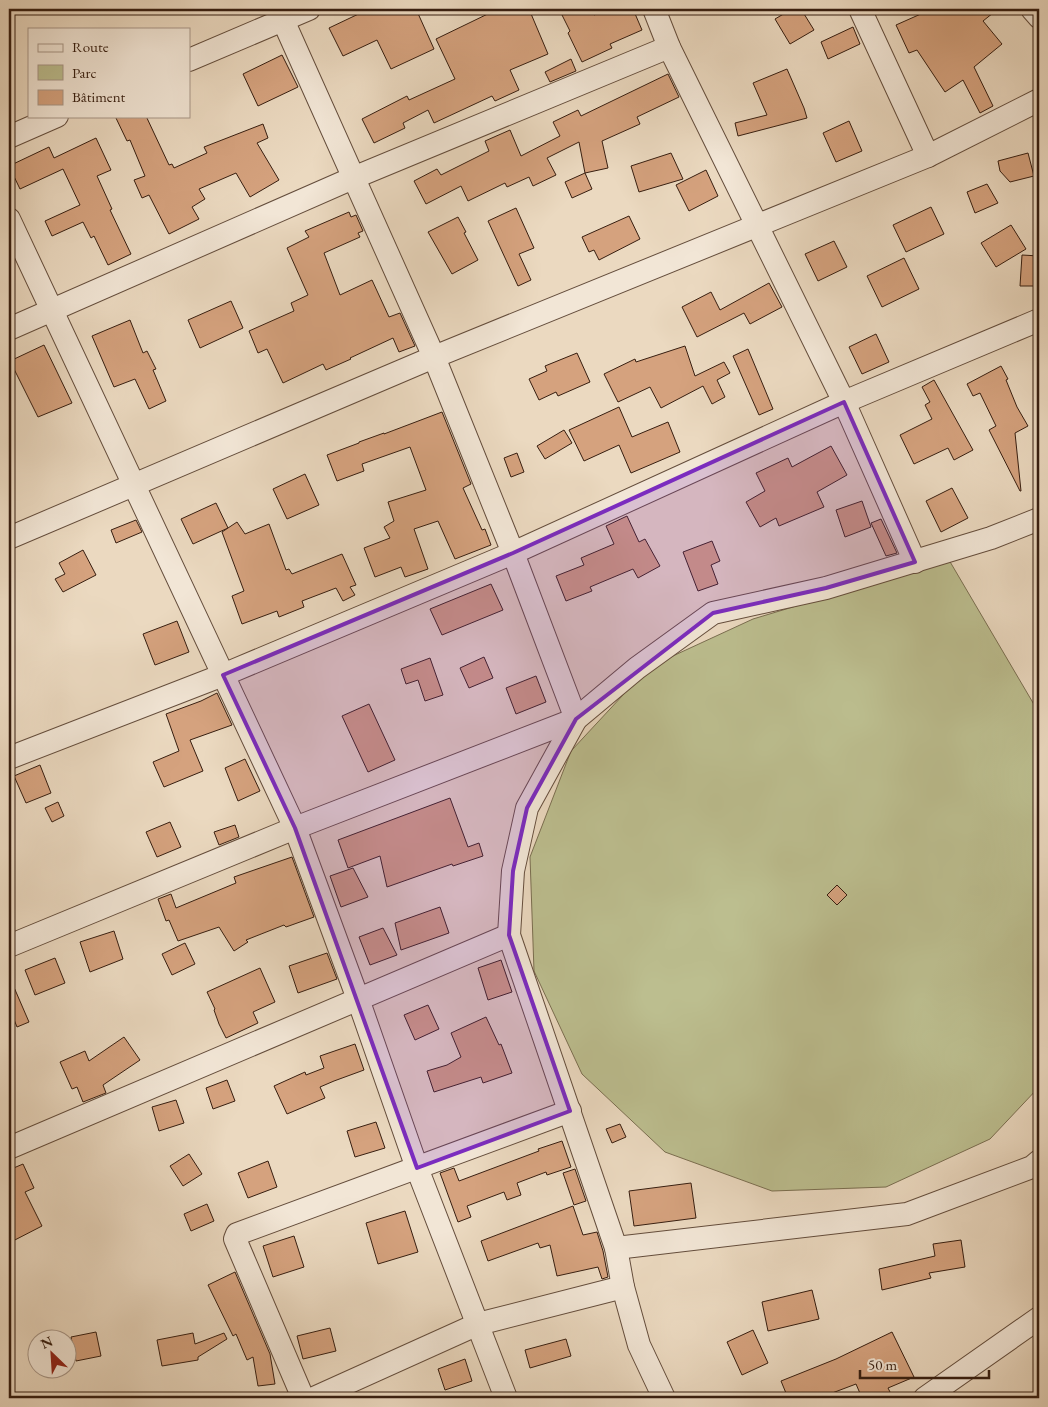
<svg xmlns="http://www.w3.org/2000/svg" width="1048" height="1407" viewBox="0 0 1048 1407" font-family="'EB Garamond',serif">
<style>
.green{fill:#bcbe8f;stroke:#7a6e50}
.building{fill:#d5a27e;stroke:#371e10}
.lines{fill:none;stroke-linecap:round;stroke-linejoin:round}
.minor-casing{stroke:#644d3c;stroke-width:24}
.minor{stroke:#f2e6d6;stroke-width:22}
.marked{fill:#7b2cbf;fill-opacity:0.2;stroke:#7b2cbf;stroke-width:4;stroke-linejoin:round}
</style>
<rect width="100%" height="100%" fill="#ebd9c0"/>
<filter id="stains"><feTurbulence type="fractalNoise" baseFrequency=".004" numOctaves="4"/><feColorMatrix values="0 0 0 0 .2 0 0 0 0 .09 0 0 0 0 .02 0 0 0 .5 -.17"/></filter>
<radialGradient id="worn" r=".72"><stop offset=".6" stop-color="#630" stop-opacity="0"/><stop offset="1" stop-color="#630" stop-opacity=".3"/></radialGradient>
<!-- green -->
<path class="green" d="M949,560L1039,713V1087L990,1139L886,1187L772,1191L665,1152L582,1074L534,971L530,857L571,751L649,667L753,619Z"/>
<!-- building -->
<g class="building">
<path d="M369,9H416L434,49L391,69L377,40L343,56L329,28Z"/>
<path d="M498,9H529L548,54L510,70L519,90L495,101L492,96L434,123L428,110L403,123L405,128L374,143L362,119L407,96L409,100L455,79L436,39Z"/>
<path d="M559,9H592L594,15L608,9H633L642,30L610,44L612,48L582,62L568,33L570,31Z"/>
<path d="M792,9H801L814,30L790,44L775,19Z"/>
<path d="M932,9H998L983,21L1002,44L974,67L993,106L980,113L963,80L945,92L917,50L909,53L896,25Z"/>
<path d="M853,27L860,44L828,59L821,42Z"/>
<path d="M282,55L298,87L258,106L243,74Z"/>
<path d="M571,59L576,71L550,82L545,72Z"/>
<path d="M787,69L804,108L807,118L738,136L735,123L767,115L753,83Z"/>
<path d="M668,74L679,97L637,117L640,124L602,141L608,168L585,173L579,142L547,158L556,175L533,186L529,177L507,187L505,183L468,201L461,186L426,204L414,181L437,169L441,175L489,151L485,141L510,130L521,156L560,136L553,122L578,110L581,116Z"/>
<path d="M115,116H146L169,165L172,164L174,168L207,153L204,147L263,124L268,138L257,143L279,180L250,197L236,173L199,189L205,199L192,207L199,219L169,234L149,195L142,198L134,180L145,176L130,140L127,141Z"/>
<path d="M849,121L862,151L836,162L823,133Z"/>
<path d="M96,138L111,170L97,176L112,209L110,210L131,254L108,265L94,236L91,238L83,222L52,236L45,221L80,205L63,169L20,189L9,166L49,147L54,158Z"/>
<path d="M671,153L683,179L639,192L631,166Z"/>
<path d="M1028,153L1034,176L1010,182L1000,171L998,161Z"/>
<path d="M706,170L718,196L689,211L676,185Z"/>
<path d="M585,173L592,189L572,198L565,182Z"/>
<path d="M987,184L998,203L975,213L967,192Z"/>
<path d="M931,207L944,234L906,252L893,225Z"/>
<path d="M516,208L534,248L519,254L531,280L518,286L488,221Z"/>
<path d="M349,212L351,217L356,215L363,231L358,233L360,237L324,253L340,295L372,280L389,317L400,313L415,346L399,352L393,338L350,358L351,359L326,370L323,364L283,383L267,349L258,353L249,331L294,311L291,303L308,295L287,248L309,237L305,231Z"/>
<path d="M629,216L640,239L599,260L594,250L589,252L582,237Z"/>
<path d="M458,217L466,232L464,233L478,260L452,274L428,232Z"/>
<path d="M1011,225L1026,249L996,267L981,243Z"/>
<path d="M834,241L847,267L818,281L805,254Z"/>
<path d="M1022,255L1039,256V286H1020Z"/>
<path d="M904,258L919,289L882,307L867,276Z"/>
<path d="M769,283L782,307L750,324L744,313L697,337L682,307L711,292L720,310Z"/>
<path d="M231,301L243,328L200,348L188,320Z"/>
<path d="M130,320L143,353L147,351L156,369L153,370L166,401L149,409L135,379L114,387L92,336Z"/>
<path d="M876,334L889,362L862,374L849,347Z"/>
<path d="M44,345L72,403L38,417L10,361Z"/>
<path d="M685,346L695,376L724,362L730,373L717,380L725,397L712,404L703,386L661,408L650,387L618,402L604,374L635,359L636,362Z"/>
<path d="M748,349L773,409L759,415L733,356Z"/>
<path d="M577,353L590,382L558,396L556,392L539,400L529,379L547,371L545,366Z"/>
<path d="M1001,366L1008,379L1006,380L1017,407L1028,426L1015,433L1021,491H1020L989,430L996,426L980,393L973,396L967,384Z"/>
<path d="M934,380L973,450L954,460L948,448L914,464L900,435L932,419L925,405L930,402L922,387Z"/>
<path d="M619,407L632,437L668,422L680,452L631,473L619,445L584,461L569,430Z"/>
<path d="M442,412L471,484L463,488L482,530L485,529L491,545L455,559L438,521L414,529L428,569L405,577L401,567L375,577L364,548L390,538L384,527L394,521L388,502L426,490L410,447L362,464L364,471L337,481L327,455L359,443V442L384,433V434Z"/>
<path d="M564,430L572,443L545,459L537,446Z"/>
<path d="M831,446L847,475L817,492L824,507L779,526L776,518L760,527L746,502L765,491L756,473L788,458L792,467Z"/>
<path d="M517,453L524,472L511,477L504,458Z"/>
<path d="M305,474L319,505L287,519L273,489Z"/>
<path d="M952,488L968,518L941,532L926,501Z"/>
<path d="M862,501L871,527L845,537L836,510Z"/>
<path d="M216,503L228,528L193,544L181,519Z"/>
<path d="M627,516L639,542L645,539L660,566L638,578L633,569L590,587L592,591L566,601L556,576L584,565L581,558L614,544L606,526Z"/>
<path d="M881,519L897,553L886,556L871,523Z"/>
<path d="M136,520L142,532L116,543L111,530Z"/>
<path d="M237,522L245,534L269,524L286,570L289,569L292,574L342,554L356,585L350,587L355,595L343,601L336,588L302,601L304,607L279,617L277,611L242,624L232,596L244,591L222,532Z"/>
<path d="M712,541L720,561L711,565L718,584L698,591L683,552Z"/>
<path d="M83,550L96,575L63,592L55,579L65,574L59,563Z"/>
<path d="M491,584L503,610L442,635L430,609Z"/>
<path d="M177,621L189,652L155,665L143,634Z"/>
<path d="M484,657L493,678L469,688L460,668Z"/>
<path d="M430,658L443,695L425,701L418,680L406,684L401,669Z"/>
<path d="M536,676L546,702L516,714L506,688Z"/>
<path d="M217,693L232,725L190,740L203,771L164,787L153,762L179,751L166,714L201,701Z"/>
<path d="M369,704L395,760L368,772L342,716Z"/>
<path d="M245,759L260,791L238,801L225,768Z"/>
<path d="M40,765L51,793L26,803L14,776Z"/>
<path d="M450,798L468,847L479,843L483,856L453,866L452,864L387,887L380,856L348,868L338,840Z"/>
<path d="M58,802L64,816L52,822L45,808Z"/>
<path d="M170,822L181,847L157,857L146,832Z"/>
<path d="M235,825L239,837L219,845L214,832Z"/>
<path d="M292,857L314,917L286,927L284,925L246,940L248,942L234,951L219,927L178,941L169,920L166,921L158,899L171,894L176,908L236,883L234,877Z"/>
<path d="M353,868L368,897L341,907L330,876Z"/>
<path d="M837,885L847,895L837,905L827,895Z"/>
<path d="M440,907L449,933L401,950L395,923Z"/>
<path d="M383,928L397,955L370,965L359,937Z"/>
<path d="M114,931L123,959L90,972L80,942Z"/>
<path d="M185,943L195,964L172,975L162,954Z"/>
<path d="M327,953L337,979L298,993L289,966Z"/>
<path d="M55,958L65,983L35,995L25,970Z"/>
<path d="M501,960L512,992L488,1000L478,968Z"/>
<path d="M260,968L275,1002L253,1012L258,1023L226,1038L219,1024L214,1010L215,1009L207,992Z"/>
<path d="M13,985L29,1022L17,1027L9,1007V987Z"/>
<path d="M428,1005L439,1029L415,1040L404,1015Z"/>
<path d="M486,1017L499,1045L501,1044L512,1073L483,1083L481,1077L434,1092L427,1071L447,1065L461,1057L451,1033Z"/>
<path d="M124,1037L140,1060L103,1085L106,1093L83,1102L77,1087L72,1089L60,1062L85,1051L89,1061Z"/>
<path d="M355,1044L364,1070L334,1081L320,1087L325,1098L287,1114L274,1086L305,1072L306,1075L324,1068L320,1056Z"/>
<path d="M227,1080L235,1101L213,1109L206,1088Z"/>
<path d="M176,1100L184,1123L159,1131L152,1107Z"/>
<path d="M376,1122L385,1148L355,1157L347,1131Z"/>
<path d="M620,1124L626,1137L612,1143L606,1129Z"/>
<path d="M562,1141L571,1167L547,1175L546,1172L517,1183L521,1195L507,1200L504,1192L467,1206L471,1217L458,1222L440,1173L454,1168L459,1181L539,1151L538,1149Z"/>
<path d="M189,1154L202,1174L183,1186L170,1166Z"/>
<path d="M268,1161L277,1187L248,1198L238,1173Z"/>
<path d="M23,1164L34,1188L25,1192L42,1226L9,1243V1170Z"/>
<path d="M575,1169L586,1201L574,1205L563,1173Z"/>
<path d="M691,1183L696,1218L634,1226L629,1191Z"/>
<path d="M207,1204L214,1221L191,1231L184,1214Z"/>
<path d="M573,1206L583,1235L597,1232L603,1251L608,1277L602,1279L598,1267L557,1276L550,1245L540,1248L538,1243L488,1261L481,1241Z"/>
<path d="M405,1211L418,1252L378,1264L366,1223Z"/>
<path d="M294,1236L304,1267L273,1277L263,1246Z"/>
<path d="M961,1240L965,1267L929,1273L931,1278L882,1290L879,1269L935,1256L933,1244Z"/>
<path d="M235,1272L270,1354L275,1384L258,1386L253,1357L247,1360L236,1334L233,1336L208,1285Z"/>
<path d="M812,1290L819,1319L768,1331L762,1302Z"/>
<path d="M330,1328L336,1351L303,1359L297,1336Z"/>
<path d="M753,1330L768,1363L742,1375L727,1342Z"/>
<path d="M96,1332L101,1356L76,1361L71,1337Z"/>
<path d="M892,1332L914,1377L888,1388L893,1398H862L856,1384L819,1398H788L781,1381L836,1359Z"/>
<path d="M193,1333L195,1344L224,1333L227,1339L198,1357V1360L162,1366L157,1340Z"/>
<path d="M566,1339L571,1356L530,1368L525,1350Z"/>
<path d="M465,1359L472,1381L445,1390L438,1369Z"/>
</g>
<g class="lines">
<defs>
<g id="minor">
<path d="M278,9L434,357L513,553L576,719L527,808L513,871L509,935L616,1248L623,1287L639,1345L664,1398"/>
<path d="M654,9L669,47L844,402L915,562"/>
<path d="M860,9L928,156"/>
<path d="M1032,9L1039,17"/>
<path d="M189,60L309,9"/>
<path d="M9,137L57,116"/>
<path d="M9,219L295,828L358,999L417,1168L506,1398"/>
<path d="M9,329L353,178L669,47"/>
<path d="M9,538L434,357L928,156L1039,100"/>
<path d="M9,758L223,675L513,553L844,402L1039,320"/>
<path d="M9,946L295,828L576,719L637,668L713,613L826,588L991,538L1039,519"/>
<path d="M9,1148L509,935"/>
<path d="M616,1248L907,1214L1032,1167L1039,1161"/>
<path d="M303,1398L235,1239L237,1234L570,1111"/>
<path d="M314,1398L478,1324L623,1287"/>
<path d="M925,1398L1039,1318"/>
</g>
</defs>
<!-- minor casing -->
<use href="#minor" class="minor-casing"/>
<!-- minor -->
<use href="#minor" class="minor"/>
</g>
<!-- marked area -->
<path class="marked" d="M844,402L915,562L826,588L713,613L576,719L527,808L513,871L509,935L570,1111L417,1168L295,828L223,675L513,553Z"/>
<!-- margin -->
<rect width="1048" height="1407" fill="none" stroke="#ebd9c0" stroke-width="30"/>
<rect x="10" y="10" width="1028" height="1387" fill="none" stroke="#371e10" stroke-width="2.5"/>
<rect x="15" y="15" width="1018" height="1377" fill="none" stroke="#371e10"/>
<!-- legend -->
<rect x="28" y="28" width="162" height="90" fill="#f2e6d6" stroke="#a79687"/>
<rect x="38" y="44" width="25" height="8" fill="#f2e6d6" stroke="#a79687"/>
<text x="72" y="52" font-size="15" fill="#371e10">Route</text>
<rect x="38" y="65" width="25" height="15" fill="#bcbe8f" stroke="#a79687"/>
<text x="72" y="78" font-size="15" fill="#371e10">Parc</text>
<rect x="38" y="90" width="25" height="15" fill="#d5a27e" stroke="#a79687"/>
<text x="72" y="102" font-size="15" fill="#371e10">Bâtiment</text>
<!-- north arrow -->
<g transform="translate(52 1354) rotate(335)"><circle r="24" fill="#f2e6d6" stroke="#a79687"/>
<path d="M0-4L9 19L0 12L-9 19Z" fill="#8f2418"/>
<text y="-8" font-size="14" font-weight="bold" text-anchor="middle" fill="#371e10">N</text>
</g>
<!-- scale -->
<path d="M860 1370v8h129v-8" fill="none" stroke="#371e10" stroke-width="2.5"/>
<text x="868" y="1370" font-size="15" fill="#371e10" stroke="#f2e6d6" stroke-width="4" paint-order="stroke">50 m</text>
<rect width="100%" height="100%" filter="url(#stains)"/>
<rect width="100%" height="100%" fill="url(#worn)"/>
</svg>
